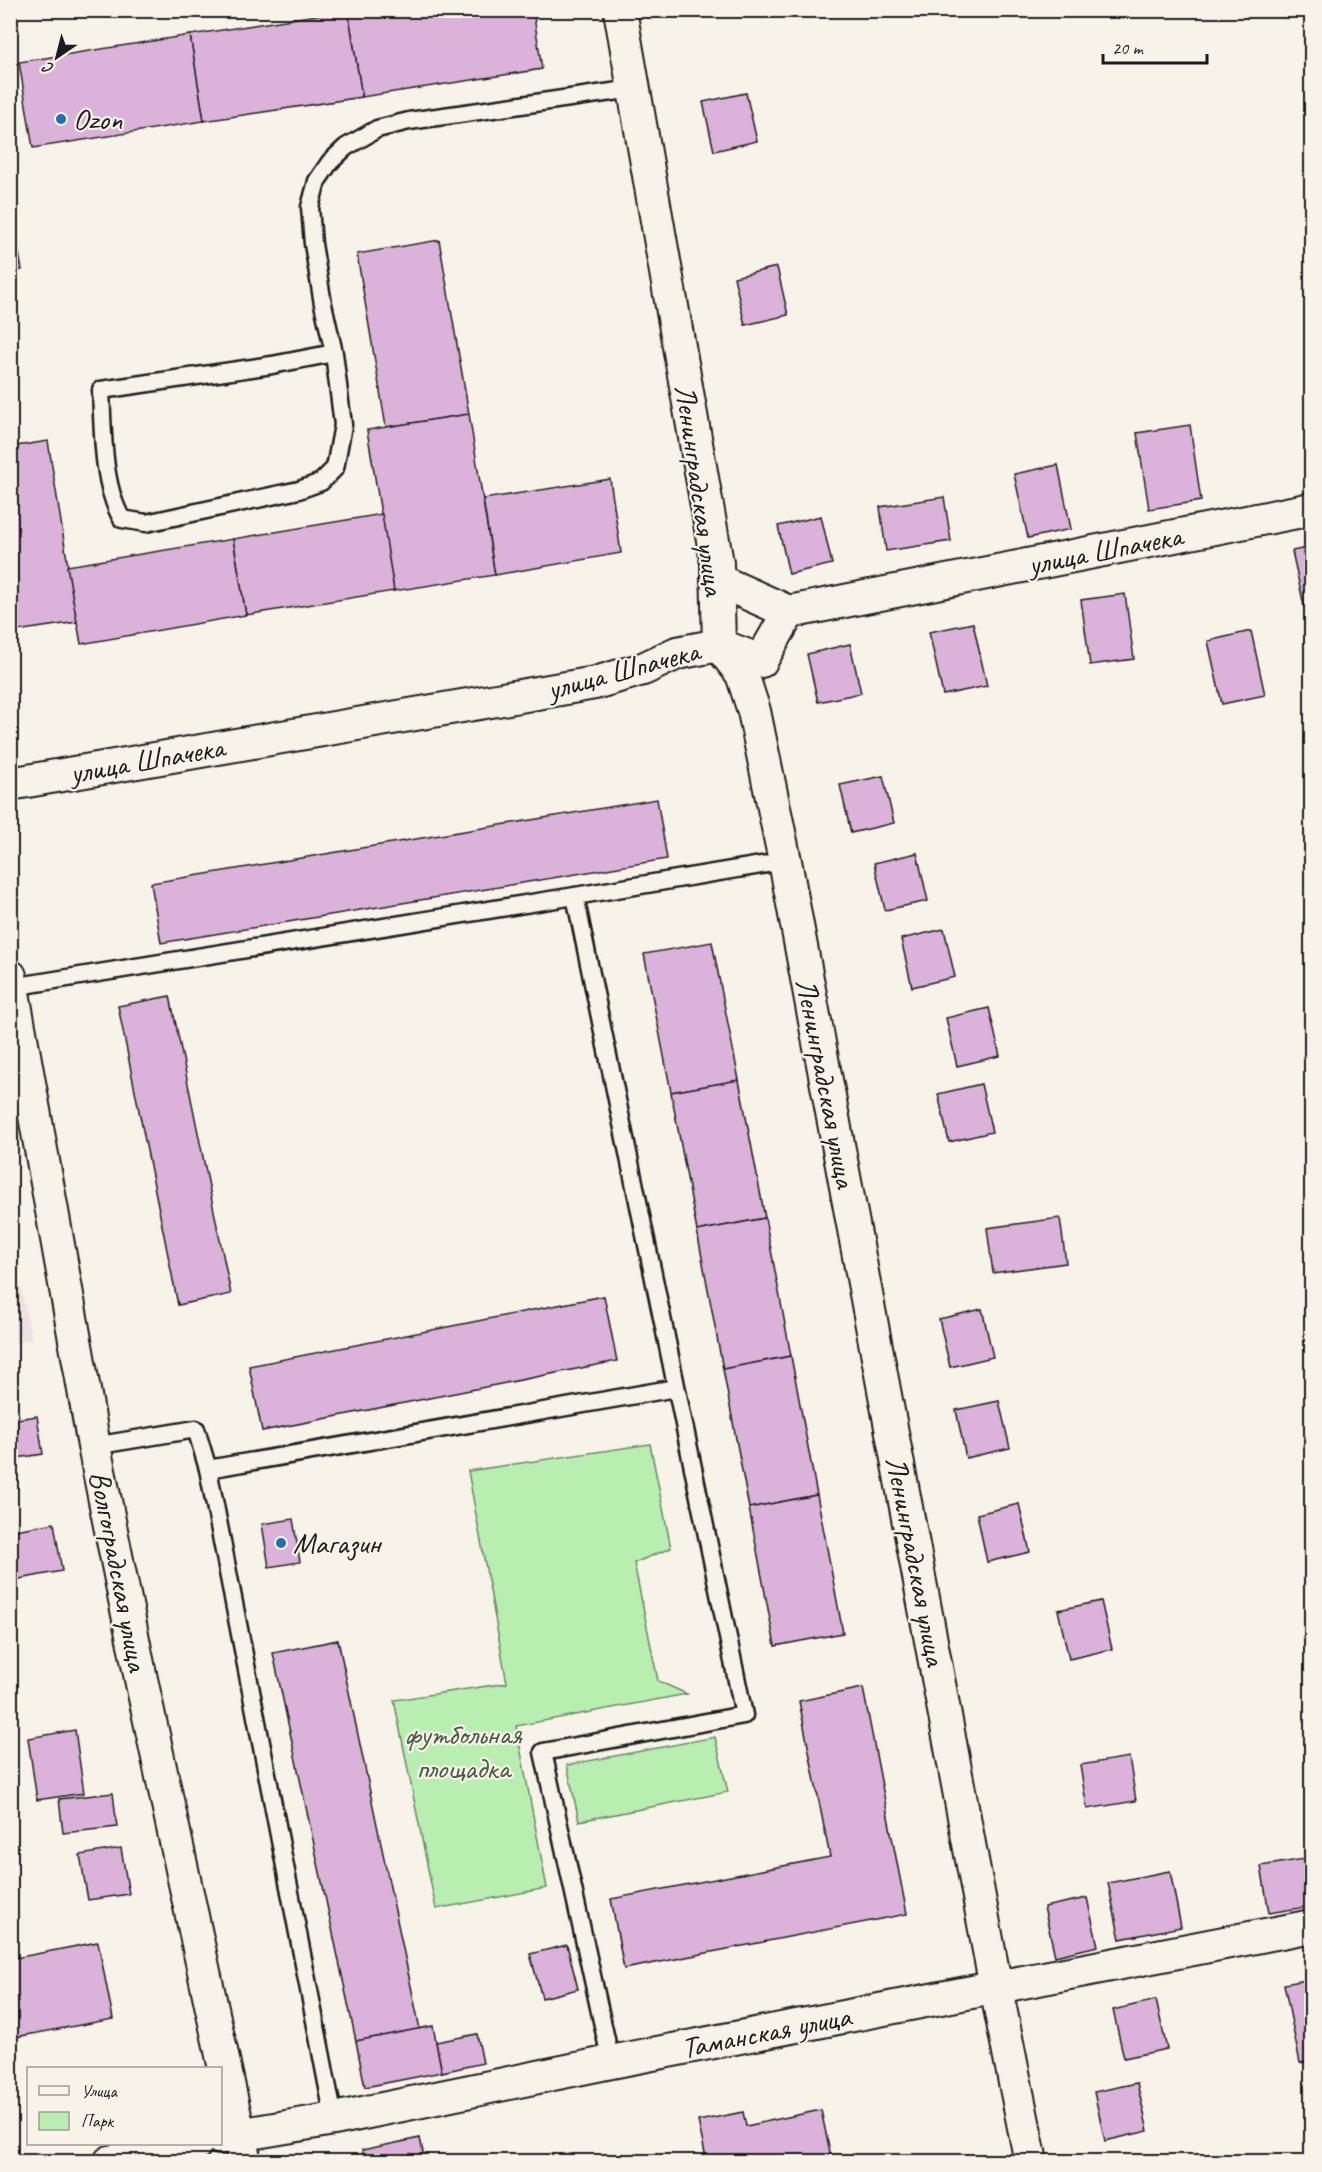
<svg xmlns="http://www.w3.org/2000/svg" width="1322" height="2172" viewBox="0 0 1322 2172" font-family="Caveat,sans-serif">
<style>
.built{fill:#eee0e4}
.green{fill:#b8eeb0;stroke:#6a8566;stroke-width:1.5}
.building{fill:#dab2da;stroke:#1c1c1c;stroke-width:1.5}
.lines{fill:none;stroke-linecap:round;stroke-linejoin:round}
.lane-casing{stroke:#1c1c1c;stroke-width:21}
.street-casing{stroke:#1c1c1c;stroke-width:36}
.lane{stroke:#f7f3e8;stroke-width:16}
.street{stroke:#f7f3e8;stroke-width:32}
.poi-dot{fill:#1f6fb2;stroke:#f7f3e8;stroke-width:2}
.labels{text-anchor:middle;stroke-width:4.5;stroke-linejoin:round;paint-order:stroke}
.poi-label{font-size:30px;fill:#1c1c1c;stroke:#f7f3e8;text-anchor:start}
.street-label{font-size:30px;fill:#1c1c1c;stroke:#f7f3e8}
.park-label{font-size:30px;fill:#4b5b48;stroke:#f7f3e8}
</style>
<rect width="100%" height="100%" fill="#f7f3e8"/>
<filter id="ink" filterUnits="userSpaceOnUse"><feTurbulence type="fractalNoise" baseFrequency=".0167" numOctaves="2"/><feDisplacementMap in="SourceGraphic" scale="12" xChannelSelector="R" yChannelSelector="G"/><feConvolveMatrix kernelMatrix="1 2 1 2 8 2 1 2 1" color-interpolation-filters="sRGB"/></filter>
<g filter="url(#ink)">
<!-- built -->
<path class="built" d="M10,1239L32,1339L11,1344H10Z"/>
<!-- green -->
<g class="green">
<path d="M650,1444L671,1548L634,1563L658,1681L687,1694L516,1726L547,1888L436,1909L394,1700L507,1683L468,1471Z"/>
<path d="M715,1737L728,1792L579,1821L567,1765Z"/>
</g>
<!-- building -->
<g class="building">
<path d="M348,10H533L542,69L362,97Z"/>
<path d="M348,10L362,97L204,121L190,35Z"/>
<path d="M190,35L204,121L33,148L19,62Z"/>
<path d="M746,93L757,141L714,151L703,102Z"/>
<path d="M10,203L22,270L10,272Z"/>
<path d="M439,240L469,414L386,427L357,254Z"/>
<path d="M777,267L788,315L745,325L734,277Z"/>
<path d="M469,414L495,575L394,591L367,430Z"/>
<path d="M1190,425L1201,501L1149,509L1137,433Z"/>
<path d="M48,441L77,622L10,632V447Z"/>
<path d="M1058,465L1071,529L1028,538L1014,474Z"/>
<path d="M610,479L621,553L495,575L483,499Z"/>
<path d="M944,497L951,541L886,551L880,507Z"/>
<path d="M382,514L394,591L246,615L233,539Z"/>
<path d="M821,516L832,564L789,574L778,526Z"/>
<path d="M233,539L246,615L81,644L67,566Z"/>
<path d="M1312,547V614L1306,615L1292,551Z"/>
<path d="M1125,594L1134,659L1090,665L1081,600Z"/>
<path d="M973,623L987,686L943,695L929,632Z"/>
<path d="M1251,631L1265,695L1222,704L1208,641Z"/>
<path d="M850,644L861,693L818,702L807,654Z"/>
<path d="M883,776L894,823L851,833L840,785Z"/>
<path d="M657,799L667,859L161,943L151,883Z"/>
<path d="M917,853L928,901L885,910L874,863Z"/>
<path d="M944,929L955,977L912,987L901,939Z"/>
<path d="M712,942L739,1080L671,1092L644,954Z"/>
<path d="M170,996L231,1294L178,1305L118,1006Z"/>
<path d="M989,1008L1000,1056L957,1066L946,1018Z"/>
<path d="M739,1080L765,1218L697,1231L671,1092Z"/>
<path d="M981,1084L992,1132L949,1142L938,1094Z"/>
<path d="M765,1218L791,1356L723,1369L697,1231Z"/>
<path d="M1060,1218L1066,1263L993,1273L987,1228Z"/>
<path d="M604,1296L617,1361L262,1431L249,1366Z"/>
<path d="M982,1309L993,1357L950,1367L939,1319Z"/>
<path d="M791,1356L817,1495L749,1508L723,1369Z"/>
<path d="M999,1401L1010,1448L966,1458L956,1410Z"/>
<path d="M37,1416L43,1454L10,1459V1420Z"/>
<path d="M817,1495L843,1633L775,1646L749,1508Z"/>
<path d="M1019,1504L1030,1552L987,1562L977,1514Z"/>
<path d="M293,1519L300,1562L269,1567L262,1524Z"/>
<path d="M54,1523L62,1571L14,1580L10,1558V1531Z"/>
<path d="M1101,1601L1112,1649L1069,1659L1058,1610Z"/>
<path d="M338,1640L420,2029L356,2041L273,1653Z"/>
<path d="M863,1688L907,1914L624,1969L611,1899L830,1857L799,1701Z"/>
<path d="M75,1730L84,1793L37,1800L28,1738Z"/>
<path d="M1129,1757L1136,1801L1087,1809L1080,1765Z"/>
<path d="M113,1793L117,1827L63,1833L59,1799Z"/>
<path d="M121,1848L129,1894L88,1900L80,1855Z"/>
<path d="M1304,1859L1312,1906L1269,1913L1261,1866Z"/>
<path d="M1170,1871L1181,1927L1120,1939L1108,1883Z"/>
<path d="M1087,1898L1098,1946L1055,1956L1044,1907Z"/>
<path d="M98,1942L113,2019L10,2038V1959Z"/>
<path d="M567,1945L578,1989L542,1998L530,1954Z"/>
<path d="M1312,1979V2061L1300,2063L1284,1984Z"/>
<path d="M1156,2000L1167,2049L1124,2058L1113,2010Z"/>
<path d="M433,2026L442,2072L365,2087L356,2041Z"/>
<path d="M477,2034L483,2063L442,2072L436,2042Z"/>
<path d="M1137,2083L1148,2131L1105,2141L1094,2092Z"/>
<path d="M821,2110L832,2162H707L698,2121L743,2112L746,2126Z"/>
<path d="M420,2138L425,2162H365L362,2150Z"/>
</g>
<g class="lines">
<defs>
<g id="lane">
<path d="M334,353L272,365L101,390C103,430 102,485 122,519L146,523L299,490L321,482L335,468L343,425L334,353L323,304L313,244L310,207L317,181L330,162L346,147L377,129L409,121L633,89"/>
<path d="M12,987L575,896"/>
<path d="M94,1446L196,1429L208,1469L676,1388"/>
<path d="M208,1469L334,2119"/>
<path d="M611,2062L543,1752L744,1715L575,896L785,861"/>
</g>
<g id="street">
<path d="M620,10L717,563L719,645L742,674L754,711L785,861L996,1988L1031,2162"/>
<path d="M717,580L789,612"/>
<path d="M10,784L595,683L643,669L677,653L719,645L761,661L789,612L1312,509"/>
<path d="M10,976L94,1446L141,1679L245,2162"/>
<path d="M220,2138L334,2119L611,2062L1312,1926"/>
<path d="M110,2162L196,2144"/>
</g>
</defs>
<!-- lane casing -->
<use href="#lane" class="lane-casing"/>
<!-- street casing -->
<use href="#street" class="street-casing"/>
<!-- lane -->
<use href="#lane" class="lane"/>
<!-- street -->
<use href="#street" class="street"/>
</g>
</g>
<!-- markers -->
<g class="poi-dot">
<circle cx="61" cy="119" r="6"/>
<circle cx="281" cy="1543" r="6"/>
</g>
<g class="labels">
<!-- poi labels -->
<g class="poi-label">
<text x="73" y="129">Ozon</text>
<text x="293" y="1553">Магазин</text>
</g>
<!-- street labels -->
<g class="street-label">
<text transform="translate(700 490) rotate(82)" y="10">Ленинградская улица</text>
<text transform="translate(1105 550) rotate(-11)" y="10">улица Шпачека</text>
<text transform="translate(623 670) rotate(-15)" y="10">улица Шпачека</text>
<text transform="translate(147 760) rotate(-10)" y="10">улица Шпачека</text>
<text transform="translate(826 1083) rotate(79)" y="10">Ленинградская улица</text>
<text transform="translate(916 1561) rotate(79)" y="10">Ленинградская улица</text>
<text transform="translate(119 1571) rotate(79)" y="10">Волгоградская улица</text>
<text transform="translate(766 2032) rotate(-11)" y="10">Таманская улица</text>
</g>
<!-- park labels -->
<g class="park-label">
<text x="463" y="1744">футбольная<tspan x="463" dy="34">площадка</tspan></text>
</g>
</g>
<!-- margin -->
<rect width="1322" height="2172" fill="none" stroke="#f7f3e8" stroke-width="36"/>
<rect x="18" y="18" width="1286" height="2136" fill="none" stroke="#1c1c1c" stroke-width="2" filter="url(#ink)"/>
<!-- legend -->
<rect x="27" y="2067" width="195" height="78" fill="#f7f3e8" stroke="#9f9d96" stroke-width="1.5"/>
<rect x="39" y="2086" width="30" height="9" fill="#f7f3e8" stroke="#9f9d96" stroke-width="1.5"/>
<text x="81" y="2097" font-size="18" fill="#1c1c1c">Улица</text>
<rect x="39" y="2112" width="30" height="18" fill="#b8eeb0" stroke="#9f9d96" stroke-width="1.5"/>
<text x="81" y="2127" font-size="18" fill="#1c1c1c">Парк</text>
<!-- north arrow -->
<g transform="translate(57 57) rotate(215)" stroke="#f7f3e8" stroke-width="4.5" paint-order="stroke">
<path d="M0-4.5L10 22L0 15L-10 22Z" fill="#1c1c1c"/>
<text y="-9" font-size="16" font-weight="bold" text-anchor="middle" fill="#1c1c1c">С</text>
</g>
<!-- scale -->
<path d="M1103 54v9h104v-9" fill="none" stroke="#1c1c1c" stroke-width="3"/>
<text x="1112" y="54" font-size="18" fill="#1c1c1c" stroke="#f7f3e8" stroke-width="4.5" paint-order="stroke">20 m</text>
</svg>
